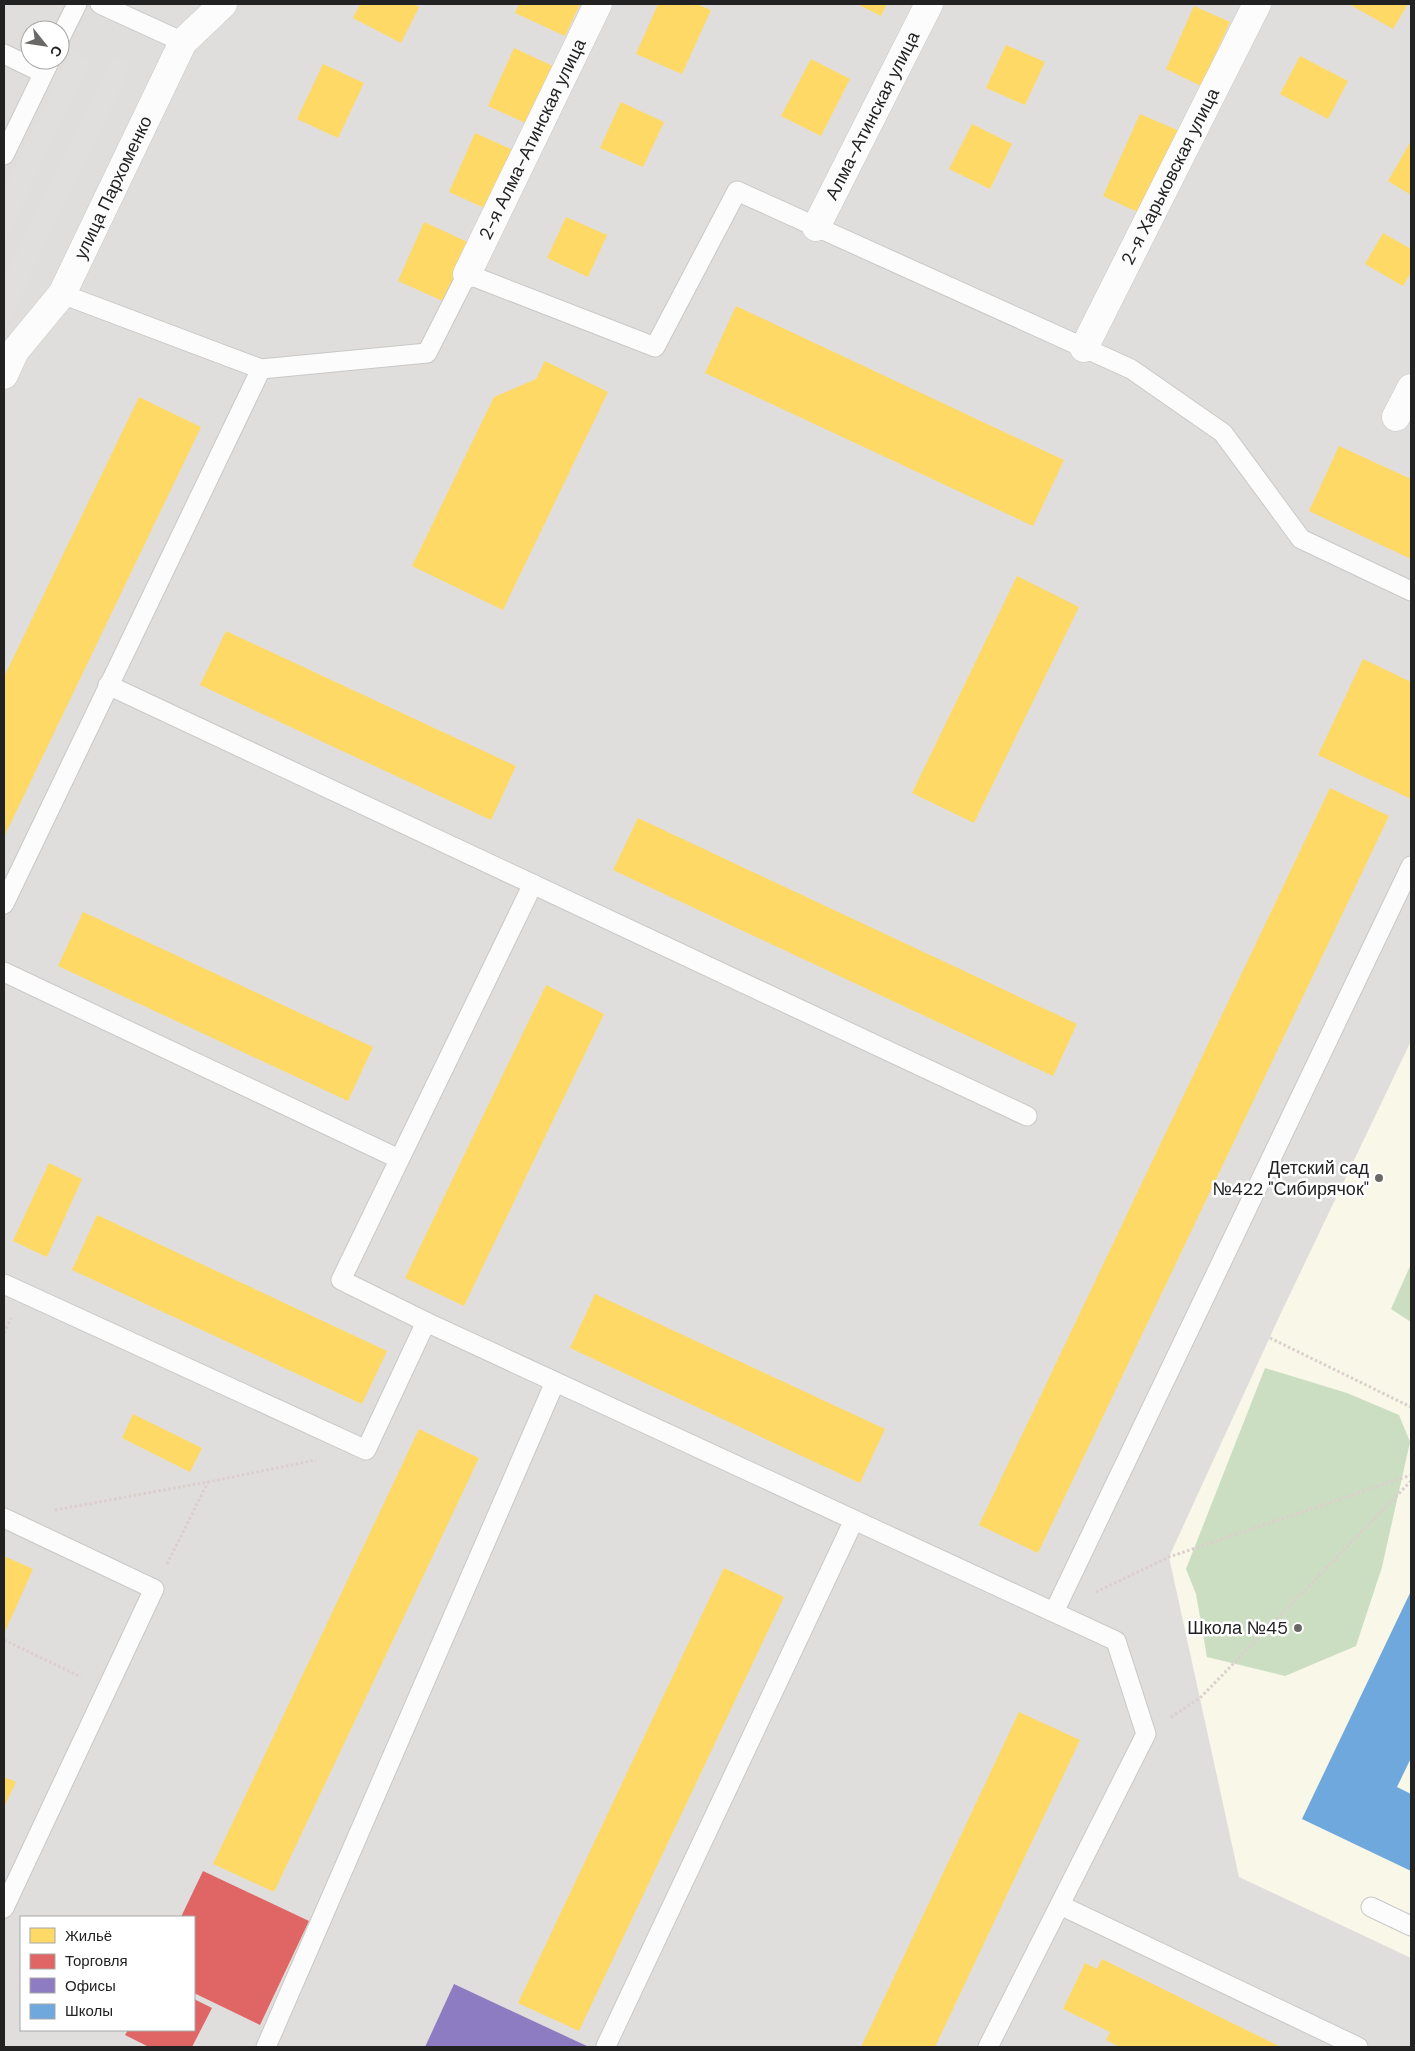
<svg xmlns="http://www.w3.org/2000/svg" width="1415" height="2051" viewBox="0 0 1415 2051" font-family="'DM Sans',sans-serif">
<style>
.residential{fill:#dfdedc;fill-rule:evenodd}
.education{fill:#f8f7e8}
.forest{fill:#cbdec1}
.parking{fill:#e0dfde}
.homes{fill:#ffd966}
.shops{fill:#e06666}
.offices{fill:#8e7cc3}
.schools{fill:#6fa8dc}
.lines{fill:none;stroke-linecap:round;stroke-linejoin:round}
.service-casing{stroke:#c9c8c7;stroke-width:21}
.minor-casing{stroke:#c9c8c7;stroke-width:29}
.tertiary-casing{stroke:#c9c8c7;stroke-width:29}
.path{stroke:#dccecd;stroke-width:3;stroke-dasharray:2.5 2.5;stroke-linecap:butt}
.service{stroke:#fdfcfc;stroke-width:19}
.minor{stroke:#fdfcfc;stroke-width:28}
.tertiary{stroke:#fdfcfc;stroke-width:28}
.poi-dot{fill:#6a6968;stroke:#fff;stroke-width:2}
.labels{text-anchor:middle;stroke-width:5;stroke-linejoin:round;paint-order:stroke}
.street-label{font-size:18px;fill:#222;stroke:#fff}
.poi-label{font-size:18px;fill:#222;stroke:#fff;text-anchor:end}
</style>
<rect width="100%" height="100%" fill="#f0eeeb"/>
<!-- residential -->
<path class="residential" d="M4,4H1411V2047H4ZM30,30H60V60H30ZM21,1917H194V2030H21Z"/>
<!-- education -->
<path class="education" d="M1411,1041V1958L1239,1877L1169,1557L1280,1315Z"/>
<!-- forest -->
<g class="forest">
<path d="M1411,1264V1322L1391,1309Z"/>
<path d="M1265,1368L1347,1393L1399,1415L1410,1442L1382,1567L1356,1646L1285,1676L1207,1657L1196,1594L1186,1569Z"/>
</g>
<!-- parking -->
<g class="parking">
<path d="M71,51L91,61L4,243V191Z"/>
<path d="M112,56L131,65L4,331V280Z"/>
</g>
<!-- homes -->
<g class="homes">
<path d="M360,4H413L419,7L401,43L353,18Z"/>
<path d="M519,4H580L565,36L515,13Z"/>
<path d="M658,4H697L711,10L682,74L636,54Z"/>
<path d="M857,4H887L881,16Z"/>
<path d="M1349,4H1408L1393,29Z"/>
<path d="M1194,6L1230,22L1201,86L1166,69Z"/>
<path d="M1006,45L1045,62L1025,105L986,88Z"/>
<path d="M514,48L557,68L532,126L488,106Z"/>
<path d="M1300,56L1348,81L1328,119L1280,94Z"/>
<path d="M811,59L850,79L821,136L781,116Z"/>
<path d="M323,64L364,83L338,138L297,119Z"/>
<path d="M621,102L664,122L643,167L600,148Z"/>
<path d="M1140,114L1184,133L1146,216L1103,196Z"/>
<path d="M972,124L1012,144L990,189L949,169Z"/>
<path d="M475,133L515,151L489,210L449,192Z"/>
<path d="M1411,141V195L1388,181Z"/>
<path d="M566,217L607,235L588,277L547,258Z"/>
<path d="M424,222L472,244L445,302L398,281Z"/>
<path d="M1383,233L1411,249V272L1403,286L1365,264Z"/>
<path d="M736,306L1064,460L1033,526L705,373Z"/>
<path d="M545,361L608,392L503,610L412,566L494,397L536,379Z"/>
<path d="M139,397L201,427L4,837V677Z"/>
<path d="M1339,446L1411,479V559L1309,511Z"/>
<path d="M1017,576L1079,607L974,823L912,793Z"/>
<path d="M226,631L516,766L491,820L200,685Z"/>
<path d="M1363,659L1411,682V799L1318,755Z"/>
<path d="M1330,788L1389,816L1038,1553L979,1525Z"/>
<path d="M638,818L1077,1024L1053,1076L613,870Z"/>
<path d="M83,912L373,1047L348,1101L58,966Z"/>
<path d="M546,985L604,1014L464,1306L405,1278Z"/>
<path d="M49,1163L82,1179L47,1257L13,1241Z"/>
<path d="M97,1215L387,1351L362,1404L72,1270Z"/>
<path d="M595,1294L885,1429L860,1483L570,1348Z"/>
<path d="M133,1414L202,1448L190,1472L122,1438Z"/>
<path d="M419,1429L479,1458L274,1892L213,1864Z"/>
<path d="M4,1556L33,1569L4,1634Z"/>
<path d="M724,1568L784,1597L579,2031L518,2003Z"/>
<path d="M1019,1712L1080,1740L935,2047H861Z"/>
<path d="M4,1777L16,1782L4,1807Z"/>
<path d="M1102,1959L1281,2047H1120L1106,2040L1110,2032L1063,2009L1085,1963L1097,1969Z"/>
</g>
<!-- shops -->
<g class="shops">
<path d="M203,1871L309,1921L260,2025L194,1993V1917H181Z"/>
<path d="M194,1999L212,2008L192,2047H149L125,2035L128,2030H194Z"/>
</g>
<!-- offices -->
<path class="offices" d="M454,1984L589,2047H425Z"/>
<!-- schools -->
<path class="schools" d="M1411,1591V1758L1397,1787L1411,1794V1871L1302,1819Z"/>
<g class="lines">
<defs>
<g id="service">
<path d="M100,4L183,42"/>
<path d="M60,38L77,4"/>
<path d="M4,54L43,73"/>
<path d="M4,155L50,60"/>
<path d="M62,294L261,369L427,353L467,274L655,347L737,191L1131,369L1223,433L1301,539L1411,591"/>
<path d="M108,685L1027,1116"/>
<path d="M4,904L261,369"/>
<path d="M4,972L399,1159"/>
<path d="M4,1284L366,1450L426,1322L1116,1641L1146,1734L988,2047"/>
<path d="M426,1322L341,1280L533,884"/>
<path d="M4,1518L154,1589L4,1908"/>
<path d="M1054,1612L1411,866"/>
<path d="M1060,1905L1358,2047"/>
<path d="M1371,1907L1411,1926"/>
<path d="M606,2046L854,1520"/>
<path d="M266,2047L555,1382"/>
</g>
<g id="minor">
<path id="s1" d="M816,227L929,4"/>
<path id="s2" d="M467,274L598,4"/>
<path id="s3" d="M62,294L183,42L223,4"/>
<path id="s4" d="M1084,348L1257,4"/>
<path d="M1396,417L1411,388"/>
</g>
<path id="tertiary" d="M4,375L15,351L62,294"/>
</defs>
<!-- service casing -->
<use href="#service" class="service-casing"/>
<!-- minor casing -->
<use href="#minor" class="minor-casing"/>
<!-- tertiary casing -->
<use href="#tertiary" class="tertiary-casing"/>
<!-- path -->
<g class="path">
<path d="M4,1333L11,1318"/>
<path d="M1270,1338L1411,1407"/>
<path d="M55,1510L208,1482L316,1460"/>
<path d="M167,1564L208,1482"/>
<path d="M1096,1592L1169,1557L1411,1475"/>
<path d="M4,1640L81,1677"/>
<path d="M1171,1717L1200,1698L1411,1481"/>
</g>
<!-- service -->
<use href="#service" class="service"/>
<!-- minor -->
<use href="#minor" class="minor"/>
<!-- tertiary -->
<use href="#tertiary" class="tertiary"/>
</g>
<!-- markers -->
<g class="poi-dot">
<circle cx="1379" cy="1178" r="5"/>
<circle cx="1298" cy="1628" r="5"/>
</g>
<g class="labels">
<!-- street labels -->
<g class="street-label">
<text dy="6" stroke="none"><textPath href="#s1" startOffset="125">Алма-Атинская улица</textPath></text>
<text dy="6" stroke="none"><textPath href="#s2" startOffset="150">2-я Алма-Атинская улица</textPath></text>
<text dy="6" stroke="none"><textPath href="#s4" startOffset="192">2-я Харьковская улица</textPath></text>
<text dy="6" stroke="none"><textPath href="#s3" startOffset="118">улица Пархоменко</textPath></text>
</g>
<!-- poi labels -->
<g class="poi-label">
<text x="1369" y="1174">Детский сад<tspan x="1369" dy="21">№422 "Сибирячок"</tspan></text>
<text x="1288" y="1634">Школа №45</text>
</g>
</g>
<!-- border -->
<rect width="1415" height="2051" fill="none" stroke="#222222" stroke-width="10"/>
<!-- legend -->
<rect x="20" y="1916" width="175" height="115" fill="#ffffff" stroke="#a7a7a7"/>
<rect x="30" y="1928" width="25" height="15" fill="#ffd966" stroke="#a7a7a7"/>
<text x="65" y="1941" font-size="15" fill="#222222">Жильё</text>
<rect x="30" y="1954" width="25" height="15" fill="#e06666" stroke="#a7a7a7"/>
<text x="65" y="1966" font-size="15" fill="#222222">Торговля</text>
<rect x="30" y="1978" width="25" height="15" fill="#8e7cc3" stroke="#a7a7a7"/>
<text x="65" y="1991" font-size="15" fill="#222222">Офисы</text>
<rect x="30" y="2004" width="25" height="15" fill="#6fa8dc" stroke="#a7a7a7"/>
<text x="65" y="2016" font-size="15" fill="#222222">Школы</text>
<!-- north arrow -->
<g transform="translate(45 45) rotate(120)"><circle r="24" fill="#ffffff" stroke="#a7a7a7"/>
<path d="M0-4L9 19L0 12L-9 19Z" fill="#6a6968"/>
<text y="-8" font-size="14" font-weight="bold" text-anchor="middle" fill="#222222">С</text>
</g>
</svg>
